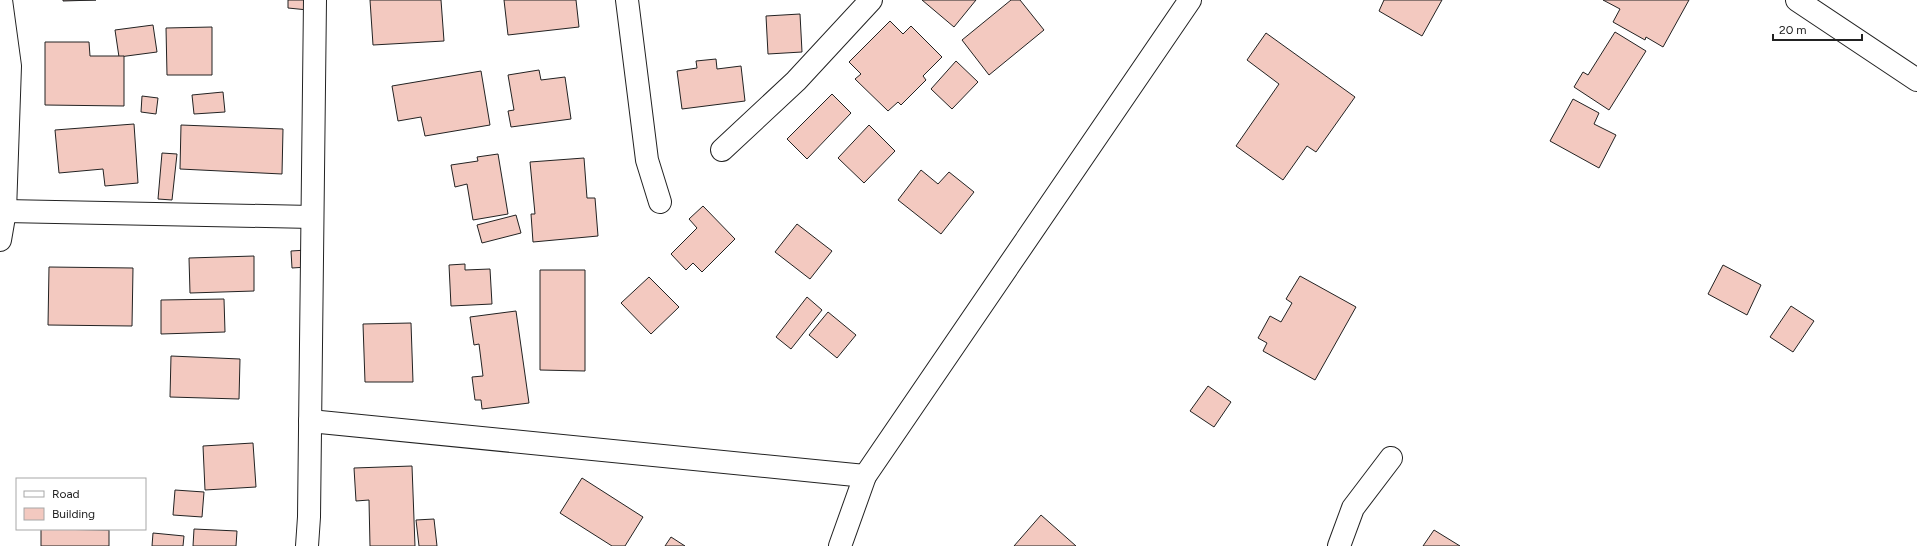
<svg xmlns="http://www.w3.org/2000/svg" width="1917" height="546" viewBox="0 0 1917 546" font-family="Figtree,sans-serif">
<style>
.building{fill:#f3c9c0;stroke:#222}
.lines{fill:none;stroke-linecap:round;stroke-linejoin:round}
.minor-casing{stroke:#222;stroke-width:24}
.minor{stroke:#fff;stroke-width:22}
</style>
<rect width="100%" height="100%" fill="#fff"/>
<!-- building -->
<g class="building">
<path d="M63,0H96L63,1Z"/>
<path d="M288,0H309L308,10L288,8Z"/>
<path d="M370,0H441L444,41L373,45Z"/>
<path d="M504,0H576L579,27L508,35Z"/>
<path d="M922,0H976L954,27Z"/>
<path d="M1011,0H1020L1044,30L989,75L962,40Z"/>
<path d="M1384,0H1442L1422,36L1379,11Z"/>
<path d="M1603,0H1689L1663,47L1646,37L1645,40L1613,22L1620,9Z"/>
<path d="M800,14L802,52L768,54L766,16Z"/>
<path d="M890,21L903,34L911,26L942,57L923,76L926,80L901,105L898,102L888,111L855,79L861,74L849,62Z"/>
<path d="M153,25L157,52L119,57L115,30Z"/>
<path d="M212,27V75H167L166,28Z"/>
<path d="M1615,32L1646,51L1609,110L1574,87L1583,72L1588,75Z"/>
<path d="M1266,33L1355,97L1316,152L1307,146L1283,180L1236,146L1279,84L1247,60Z"/>
<path d="M45,42H89L90,56H124V106L45,105Z"/>
<path d="M716,59L717,69L741,66L745,101L682,109L677,71L697,68L696,61Z"/>
<path d="M956,61L978,82L952,109L931,89Z"/>
<path d="M539,70L541,80L565,77L571,119L511,127L508,111L514,110L508,75Z"/>
<path d="M481,71L490,125L425,136L421,117L398,121L392,86Z"/>
<path d="M223,92L225,112L194,114L192,95Z"/>
<path d="M832,94L851,113L807,159L787,139Z"/>
<path d="M142,96L158,98L156,114L141,112Z"/>
<path d="M1573,99L1599,113L1594,124L1616,135L1599,168L1550,141Z"/>
<path d="M134,124L138,183L105,186L103,169L59,173L55,130Z"/>
<path d="M181,125L283,129L282,174L180,169Z"/>
<path d="M869,125L895,151L864,183L838,158Z"/>
<path d="M162,153L177,154L172,200L158,199Z"/>
<path d="M498,154L508,214L473,220L467,184L455,187L451,165L478,161L477,157Z"/>
<path d="M584,158L587,198H595L598,236L533,242L531,214H535L530,162Z"/>
<path d="M921,170L938,184L949,172L974,192L941,234L898,200Z"/>
<path d="M703,206L735,239L702,272L693,263L686,270L671,254L697,228L689,219Z"/>
<path d="M516,215L521,233L482,243L477,225Z"/>
<path d="M797,224L832,251L810,279L775,252Z"/>
<path d="M307,250V267L292,268L291,251Z"/>
<path d="M254,256V291L190,293L189,258Z"/>
<path d="M465,264V270L490,269L492,304L451,306L449,265Z"/>
<path d="M1723,265L1761,285L1747,315L1708,294Z"/>
<path d="M49,267L133,268L132,326L48,325Z"/>
<path d="M540,270H585V371L540,370Z"/>
<path d="M1300,276L1356,307L1315,380L1263,351L1267,343L1258,338L1270,316L1281,322L1292,303L1286,299Z"/>
<path d="M649,277L679,307L651,334L621,303Z"/>
<path d="M807,297L822,310L791,349L776,337Z"/>
<path d="M224,299L225,332L161,334V300Z"/>
<path d="M1791,306L1814,321L1793,352L1770,337Z"/>
<path d="M516,311L529,403L482,409L481,400H475L472,377L483,376L479,344L474,345L470,317Z"/>
<path d="M828,312L856,335L837,358L809,335Z"/>
<path d="M411,323L413,382H365L363,324Z"/>
<path d="M171,356L240,359L239,399L170,397Z"/>
<path d="M1208,386L1231,402L1214,427L1190,411Z"/>
<path d="M253,443L256,487L205,490L203,446Z"/>
<path d="M412,466L415,546H370L369,500L356,501L354,468Z"/>
<path d="M582,478L643,517L625,546H612L560,513Z"/>
<path d="M175,490L204,492L202,517L173,515Z"/>
<path d="M1041,515L1076,546H1014Z"/>
<path d="M434,519L437,546H419L416,520Z"/>
<path d="M41,529L109,530V546H41Z"/>
<path d="M194,529L237,531L236,546H193Z"/>
<path d="M1434,530L1460,546H1423Z"/>
<path d="M153,533L184,536L183,546H152Z"/>
<path d="M671,537L685,546H665Z"/>
</g>
<g class="lines">
<defs>
<g id="minor">
<path d="M627,0L647,160L660,202"/>
<path d="M1797,0L1917,80"/>
<path d="M722,150L796,81L871,0"/>
<path d="M5,211L312,217"/>
<path d="M0,240L5,211L10,66L1,0"/>
<path d="M310,421L865,476"/>
<path d="M307,546L309,517L315,0"/>
<path d="M840,546L865,476L1190,0"/>
<path d="M1339,546L1353,508L1391,458"/>
</g>
</defs>
<!-- minor casing -->
<use href="#minor" class="minor-casing"/>
<!-- minor -->
<use href="#minor" class="minor"/>
</g>
<!-- legend -->
<rect x="16" y="478" width="130" height="52" fill="#ffffff" stroke="#a7a7a7"/>
<rect x="24" y="491" width="20" height="6" fill="#ffffff" stroke="#a7a7a7"/>
<text x="52" y="498" font-size="12" fill="#222222">Road</text>
<rect x="24" y="508" width="20" height="12" fill="#f3c9c0" stroke="#a7a7a7"/>
<text x="52" y="518" font-size="12" fill="#222222">Building</text>
<!-- scale -->
<path d="M1773 34v6h89v-6" fill="none" stroke="#222222" stroke-width="2"/>
<text x="1779" y="34" font-size="12" fill="#222222" stroke="#ffffff" stroke-width="3" paint-order="stroke">20 m</text>
</svg>
